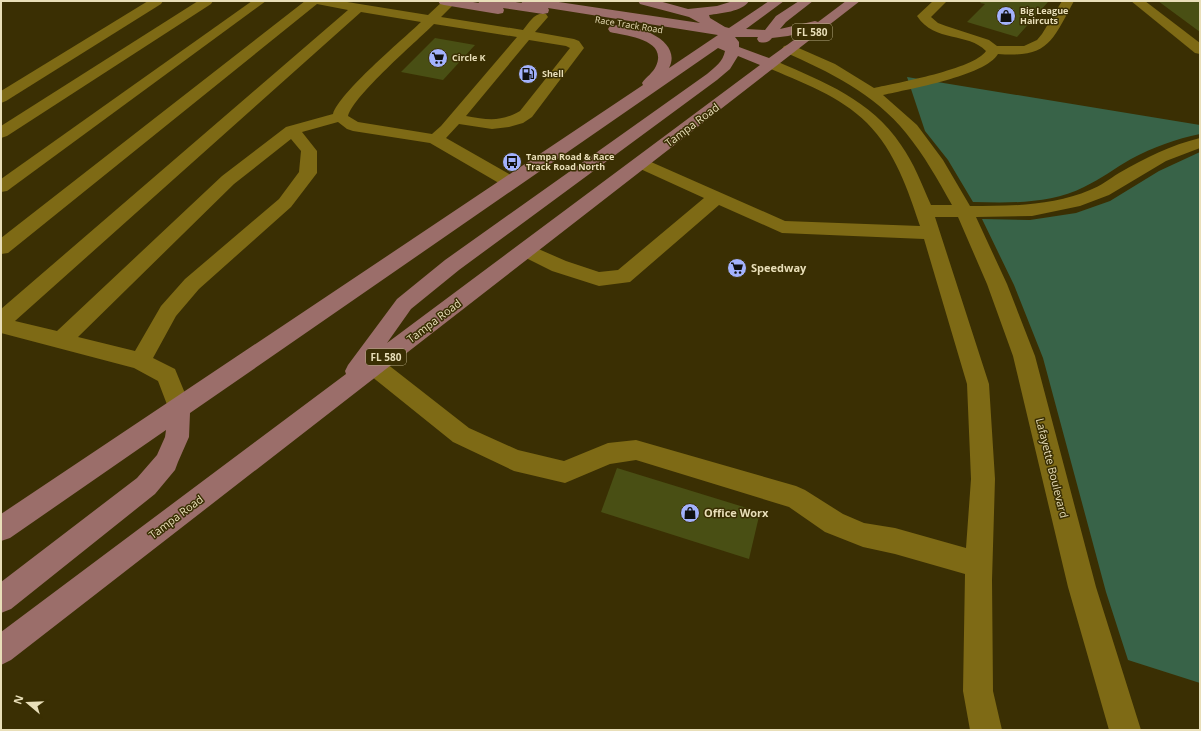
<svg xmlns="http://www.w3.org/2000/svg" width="1201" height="731" viewBox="0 0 1201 731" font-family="'Open Sans',sans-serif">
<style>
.green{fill:#386348}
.building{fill:#494f14}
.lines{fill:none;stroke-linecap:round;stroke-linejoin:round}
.minor{fill:#7e6a15;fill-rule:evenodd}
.major{fill:#9b6e6a;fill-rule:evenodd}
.labels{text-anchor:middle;stroke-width:3;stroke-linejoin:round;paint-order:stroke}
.far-poi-label{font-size:9px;font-weight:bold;fill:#e9dfb9;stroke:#3a2f03;text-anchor:start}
.far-street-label{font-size:9px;fill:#e9dfb9;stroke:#3a2f03}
.shield{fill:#3a2f03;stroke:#b4aa82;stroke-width:1}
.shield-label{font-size:10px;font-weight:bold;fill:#e9dfb9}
.street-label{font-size:11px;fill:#e9dfb9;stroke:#3a2f03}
.poi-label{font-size:11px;font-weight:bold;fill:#e9dfb9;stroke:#3a2f03;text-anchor:start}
</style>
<rect width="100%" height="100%" fill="#3a2f03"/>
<!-- green -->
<g class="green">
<path d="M907,77L1200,125V134C1176,139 1153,147 1131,159C1115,168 1101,179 1084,187C1050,204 1010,203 973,202L948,160L925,131Z"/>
<path d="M1200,152V683L1128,660L1106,592L1043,358L1014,285L982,219L1030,220L1076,213L1110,201L1159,171Z"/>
</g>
<!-- building -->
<g class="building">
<path d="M982,1H1043L1048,2L1017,37L967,22L985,4L980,3Z"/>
<path d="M1158,1H1200V32Z"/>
<path d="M435,38L475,45L443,80L401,72Z"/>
<path d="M617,468L760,512L749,559L601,512Z"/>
</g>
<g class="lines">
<!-- minor -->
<g class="minor">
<path d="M148,1H163L161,4L6,101L1,103V91Z"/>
<path d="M198,1H213L211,4L7,136L1,138V126Z"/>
<path d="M252,1H266L7,191L1,192V179Z"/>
<path d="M305,1H341L428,15L443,1H455L453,5L441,17L523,30C529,23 535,11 546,14L548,17L535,32L574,39L579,41L584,48L532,117L523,123L509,127L492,129L459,124L446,138L516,178L519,182L516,186L510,187L504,186L430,143L353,131L347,129L338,122L302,132L317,151V173L291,207L199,289L176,316L153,358L175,369L191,408L187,415L179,418L171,415L158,381L134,368L1,333V309L348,10L317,4L8,253L1,254V238ZM361,12L421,22C401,41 340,92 333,114L286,127L222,176L57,331L15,321ZM434,24L517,37L441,126L432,134L358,122L348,116C354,95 416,42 434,24ZM529,40L566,46L570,48L520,111C501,122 488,120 466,116ZM291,139L301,151L299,172L279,199L185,279L161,306L135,351L78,337L234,184Z"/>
<path d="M933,1H947L931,17L938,23L946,26L989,40L997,46H1024L1037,40L1042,34L1062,1H1074C1052,41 1049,58 998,54C985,76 909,89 883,95L917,125L943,160L970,206C1010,206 1053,206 1090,190C1101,186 1109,179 1119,173C1145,158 1171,145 1200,138V148L1166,161L1109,195L1080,206L1032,216L976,217L1007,284L1035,356L1096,587L1141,730H1109L1068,587L1013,356L987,284L958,217H935L989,384L995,479L992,580L993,691L1002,730H970L963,691L965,574L895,554L863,547L825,532L789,507L636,460L610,464L565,483L514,471L453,442L366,372L363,366L366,360L374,357L382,360L469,428L518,450L564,461L608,443L636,440L796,486L805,490L843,514L864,523L895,528L966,548L971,479L967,384L924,239L782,233L719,205L630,282L599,286L552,271L520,255L517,250L520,245L527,244L566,261L599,272L618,270L704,198L636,167L634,163L636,159L642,158L785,221L920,226C908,190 895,151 867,123C840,96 801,82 766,67L764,64L766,61L771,60L776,61C824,82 871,100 901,145C914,163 922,185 931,205H952C938,180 924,155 906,133C875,94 828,71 784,52L782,49L784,46L789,45L794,46L835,64L874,88C897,83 974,69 986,51C968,32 935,43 917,16Z"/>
<path d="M1131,1H1145L1200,43V54L1195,53Z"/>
</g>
<!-- major -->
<path class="major" d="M438,1H467L479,3L478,1H509L522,3L521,1H552L700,23L689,17L640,4L638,1H659L688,9L717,6L733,1H749C742,12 721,13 709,15L710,18L725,27L729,28L769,1H784L746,29L765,30L776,16L799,1H813L786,22L780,29L815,21L818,22L846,1H860L11,660L1,665V632L346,374L345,371L348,365L397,299L445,260L707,74C715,67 723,62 725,51L718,48L190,413L189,437L178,462L175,470L155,494L11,609L1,613V582L137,478L157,455L165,437L166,430L10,538L1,541V514L643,85L642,83C646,77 653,73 656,66C668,39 626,36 610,32L608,29L610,26C631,21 684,39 669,68L718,35L548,8L549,10L548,13L543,14L503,8L504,10L503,13L498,14L444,5L440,4ZM805,32L769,58L739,47V42L735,37H758L757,39L759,42C765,43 768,43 772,38L788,36ZM738,56L760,65L387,343L411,309L459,270L717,80L730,69Z"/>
</g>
<!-- icons -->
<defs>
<symbol id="shop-disc" viewBox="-11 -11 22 22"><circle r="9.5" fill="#a3b2fd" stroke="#3a2f03"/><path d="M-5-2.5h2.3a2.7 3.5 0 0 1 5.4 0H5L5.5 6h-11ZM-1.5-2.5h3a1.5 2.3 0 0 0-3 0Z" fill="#111"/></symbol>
<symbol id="supermarket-disc" viewBox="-11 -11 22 22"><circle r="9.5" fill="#a3b2fd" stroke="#3a2f03"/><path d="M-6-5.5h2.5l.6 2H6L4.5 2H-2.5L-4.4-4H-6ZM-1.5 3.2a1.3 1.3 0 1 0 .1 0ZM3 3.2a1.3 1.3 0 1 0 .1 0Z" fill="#111"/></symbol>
<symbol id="fuel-disc" viewBox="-11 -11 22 22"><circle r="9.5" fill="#a3b2fd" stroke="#3a2f03"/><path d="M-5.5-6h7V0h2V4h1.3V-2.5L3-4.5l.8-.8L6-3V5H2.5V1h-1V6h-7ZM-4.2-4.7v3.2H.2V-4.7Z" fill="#111"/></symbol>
<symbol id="bus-disc" viewBox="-11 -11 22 22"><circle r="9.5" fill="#a3b2fd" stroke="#3a2f03"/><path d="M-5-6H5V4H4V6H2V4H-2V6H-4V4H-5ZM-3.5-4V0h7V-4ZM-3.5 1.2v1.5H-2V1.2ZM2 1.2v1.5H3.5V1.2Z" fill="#111"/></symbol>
</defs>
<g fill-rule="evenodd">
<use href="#shop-disc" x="995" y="5" width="22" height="22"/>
<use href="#supermarket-disc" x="427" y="47" width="22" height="22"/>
<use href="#fuel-disc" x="517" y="63" width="22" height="22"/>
<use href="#bus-disc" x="501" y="151" width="22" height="22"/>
<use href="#supermarket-disc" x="726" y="257" width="22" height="22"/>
<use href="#shop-disc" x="679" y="502" width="22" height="22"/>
</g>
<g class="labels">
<!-- far-poi labels -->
<g class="far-poi-label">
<text x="1020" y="14">Big League<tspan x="1020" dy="10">Haircuts</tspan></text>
<text x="452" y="61">Circle K</text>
<text x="542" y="77">Shell</text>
<text x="526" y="160">Tampa Road &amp; Race<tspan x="526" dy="10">Track Road North</tspan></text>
</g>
<!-- far-street labels -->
<g class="far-street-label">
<text transform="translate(629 25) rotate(9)" y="3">Race Track Road</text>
</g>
<!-- shield labels -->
<g class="shield">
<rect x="792" y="24" width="40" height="16" rx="3"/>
<rect x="366" y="349" width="40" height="16" rx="3"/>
</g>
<g class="shield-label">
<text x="812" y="36">FL 580</text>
<text x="386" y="361">FL 580</text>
</g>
<!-- street labels -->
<g class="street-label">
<text transform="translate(692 125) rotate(-37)" y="4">Tampa Road</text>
<text transform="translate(434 321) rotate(-37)" y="4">Tampa Road</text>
<text transform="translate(1052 468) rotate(76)" y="4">Lafayette Boulevard</text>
<text transform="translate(176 517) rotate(-37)" y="4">Tampa Road</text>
</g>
<!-- poi labels -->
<g class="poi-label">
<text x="751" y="272">Speedway</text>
<text x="704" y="517">Office Worx</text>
</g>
</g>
<!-- border -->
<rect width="1201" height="731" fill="none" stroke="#e9dfb9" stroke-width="4"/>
<!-- north arrow -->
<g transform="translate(28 703) rotate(289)" stroke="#3a2f03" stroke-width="3" paint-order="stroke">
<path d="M0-3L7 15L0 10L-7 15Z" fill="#e9dfb9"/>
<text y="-6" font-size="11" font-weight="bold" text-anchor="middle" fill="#e9dfb9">N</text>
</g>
</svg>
